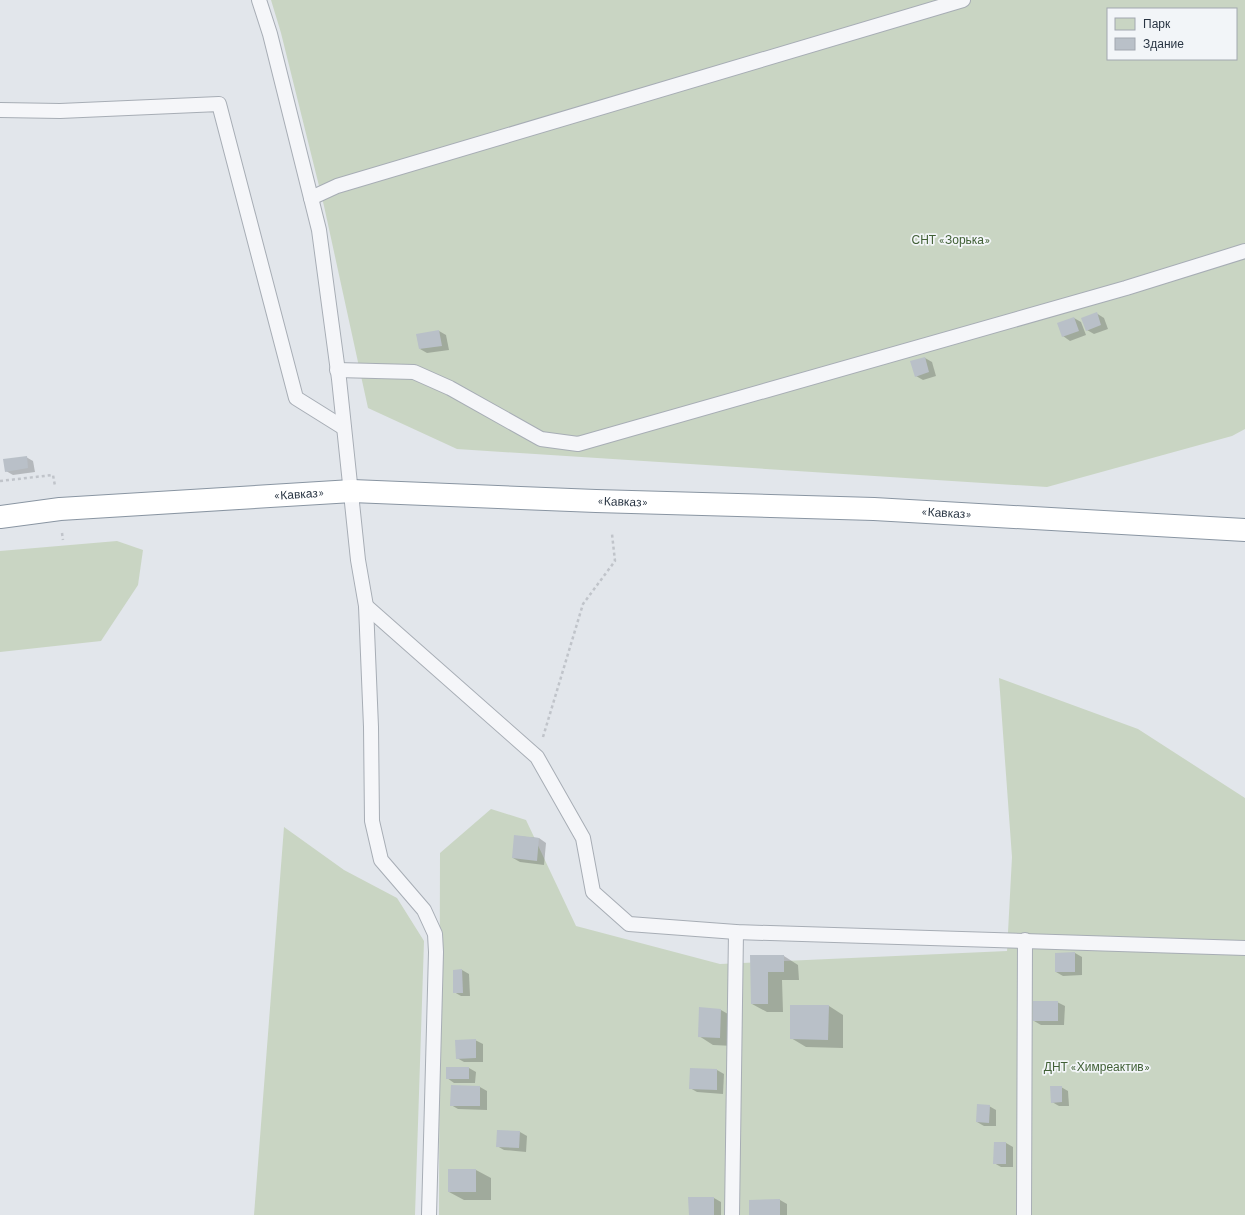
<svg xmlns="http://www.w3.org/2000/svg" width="1245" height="1215" viewBox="0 0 1245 1215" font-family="Barlow,sans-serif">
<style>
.green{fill:#c9d5c3;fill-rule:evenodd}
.shadow{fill:#0003}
.building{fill:#b9c0c8}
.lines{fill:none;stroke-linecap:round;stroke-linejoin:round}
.service-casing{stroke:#a7adb5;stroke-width:16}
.trunk-casing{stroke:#8995a2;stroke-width:24}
.path{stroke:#c0c4ca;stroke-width:2.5;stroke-dasharray:3 3;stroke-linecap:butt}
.service{stroke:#f5f6f9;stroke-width:14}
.trunk{stroke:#fff;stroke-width:22}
.labels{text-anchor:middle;stroke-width:3.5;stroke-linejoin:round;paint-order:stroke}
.park-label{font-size:12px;fill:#416036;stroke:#f2f5f8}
.street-label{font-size:12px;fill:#293543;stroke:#f2f5f8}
</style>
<rect width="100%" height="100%" fill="#e2e6eb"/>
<!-- green -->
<g class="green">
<path d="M271,0H1245V429L1232,436L1047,487L457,449L368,408L324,206L281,33ZM1108,9H1236V59H1108Z"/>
<path d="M117,541L143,550L138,585L101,641L0,652V551Z"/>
<path d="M999,678L1138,729L1245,798V1215H439L440,853L491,809L526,820L576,926L720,964L1007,951L1012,857Z"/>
<path d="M284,827L344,870L397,898L424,941L415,1215H254Z"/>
</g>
<!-- shadow -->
<g class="shadow">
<path d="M1096,313L1104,318L1108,329L1094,334L1087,330Z"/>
<path d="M1074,318L1081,322L1086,335L1070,341L1063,336L1058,324Z"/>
<path d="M439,331L446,335L449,350L427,353L420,349Z"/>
<path d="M925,358L932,362L936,376L923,380L916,376Z"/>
<path d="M26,457L33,461L35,472L13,475L6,471Z"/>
<path d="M515,836L539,838L546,843L544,865L520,862L513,858Z"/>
<path d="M1075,953L1082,957V975L1063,976L1056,972Z"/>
<path d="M751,956H784L798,965L799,980H782L783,1012H767L752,1004Z"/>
<path d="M462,970L469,974L470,996H461L454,992V971Z"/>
<path d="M1057,1002L1065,1006L1064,1025H1041L1034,1021Z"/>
<path d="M829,1006L843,1015V1048L806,1047L791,1038Z"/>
<path d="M721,1010L735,1018L734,1046L713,1045L699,1036Z"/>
<path d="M475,1040L483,1044V1062H464L457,1058Z"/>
<path d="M469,1068L476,1072L475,1083H454L447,1078Z"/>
<path d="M691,1069L717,1070L724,1074L723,1094L697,1092L690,1088Z"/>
<path d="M452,1086L480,1087L487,1091V1110L458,1109L451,1105Z"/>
<path d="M1061,1087L1068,1091L1069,1106H1059L1052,1102Z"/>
<path d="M989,1106L996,1110V1126H984L977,1122Z"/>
<path d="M520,1132L527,1136L526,1152L504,1150L497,1146Z"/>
<path d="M995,1143H1006L1013,1147V1167H1001L994,1163Z"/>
<path d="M476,1170L491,1178V1200H464L449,1192Z"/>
<path d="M714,1198L721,1202V1215H690Z"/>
<path d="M780,1200L787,1204V1215H750Z"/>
</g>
<!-- building -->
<g class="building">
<path d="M1097,312L1101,325L1086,331L1081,318Z"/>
<path d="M1074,317L1079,331L1062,337L1057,323Z"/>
<path d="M439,330L442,346L419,349L416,334Z"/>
<path d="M925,357L929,372L915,377L910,361Z"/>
<path d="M27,456L28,468L5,472L3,459Z"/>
<path d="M514,835L539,838L537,861L512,858Z"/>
<path d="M1075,952V972H1055V953Z"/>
<path d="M750,955H784V972H768V1004H751Z"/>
<path d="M462,969L463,993H453V970Z"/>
<rect x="1033" y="1001" width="25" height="20"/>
<path d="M790,1005H829L828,1040L790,1039Z"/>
<path d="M699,1007L721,1009L720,1038L698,1037Z"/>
<path d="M476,1039V1058L456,1059L455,1040Z"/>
<rect x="446" y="1067" width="23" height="12"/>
<path d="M690,1068L717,1069V1090L689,1089Z"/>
<path d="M451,1085L480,1086V1106H450Z"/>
<path d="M1050,1086H1062V1102L1051,1103Z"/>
<path d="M977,1104L990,1105L989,1123L976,1122Z"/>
<path d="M497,1130L520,1131L519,1148L496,1147Z"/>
<path d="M994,1142H1006V1164H993Z"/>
<rect x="448" y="1169" width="28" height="23"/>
<path d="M688,1197H714V1215H689Z"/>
<path d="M780,1199V1215H749V1200Z"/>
</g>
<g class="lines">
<defs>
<g id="service">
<path d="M259,0L270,34L319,230L339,379L358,560L366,606L371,727L372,821L381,860L424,910L435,934L436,952L429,1215"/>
<path d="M0,110L60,111L219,104L296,398L344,428"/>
<path d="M311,198L337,186L963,0"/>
<path d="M337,370L414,372L450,388L541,439L578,444L1126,288L1245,251"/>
<path d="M366,606L537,757L583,838L593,892L629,924L736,932L1245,948"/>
<path d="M732,1215L736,932"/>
<path d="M1024,1215L1025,940"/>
</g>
<g id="trunk">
<path id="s1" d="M0,517L60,509L352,491L596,501L874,509L1245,530"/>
</g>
</defs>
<!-- service casing -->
<use href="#service" class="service-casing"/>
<!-- trunk casing -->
<use href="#trunk" class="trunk-casing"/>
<!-- path -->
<g class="path">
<path d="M0,481L53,475L55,486"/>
<path d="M62,533L63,540"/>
<path d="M543,737L583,604L615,561L612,534"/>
</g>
<!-- service -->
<use href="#service" class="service"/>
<!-- trunk -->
<use href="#trunk" class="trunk"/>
</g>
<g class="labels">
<!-- park labels -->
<g class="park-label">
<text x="951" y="244">СНТ «Зорька»</text>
<text x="1097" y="1071">ДНТ «Химреактив»</text>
</g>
<!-- street labels -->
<g class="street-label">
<text dy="4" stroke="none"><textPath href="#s1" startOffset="300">«Кавказ»</textPath></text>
<text dy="4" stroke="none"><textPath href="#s1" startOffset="624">«Кавказ»</textPath></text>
<text dy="4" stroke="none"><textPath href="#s1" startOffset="948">«Кавказ»</textPath></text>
</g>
</g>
<!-- legend -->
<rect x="1107" y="8" width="130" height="52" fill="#f2f5f8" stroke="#a2a8b0"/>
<rect x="1115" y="18" width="20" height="12" fill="#c9d5c3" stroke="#a2a8b0"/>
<text x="1143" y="28" font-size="12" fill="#293543">Парк</text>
<rect x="1115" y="38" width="20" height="12" fill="#b9c0c8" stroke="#a2a8b0"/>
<text x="1143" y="48" font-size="12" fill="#293543">Здание</text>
</svg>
